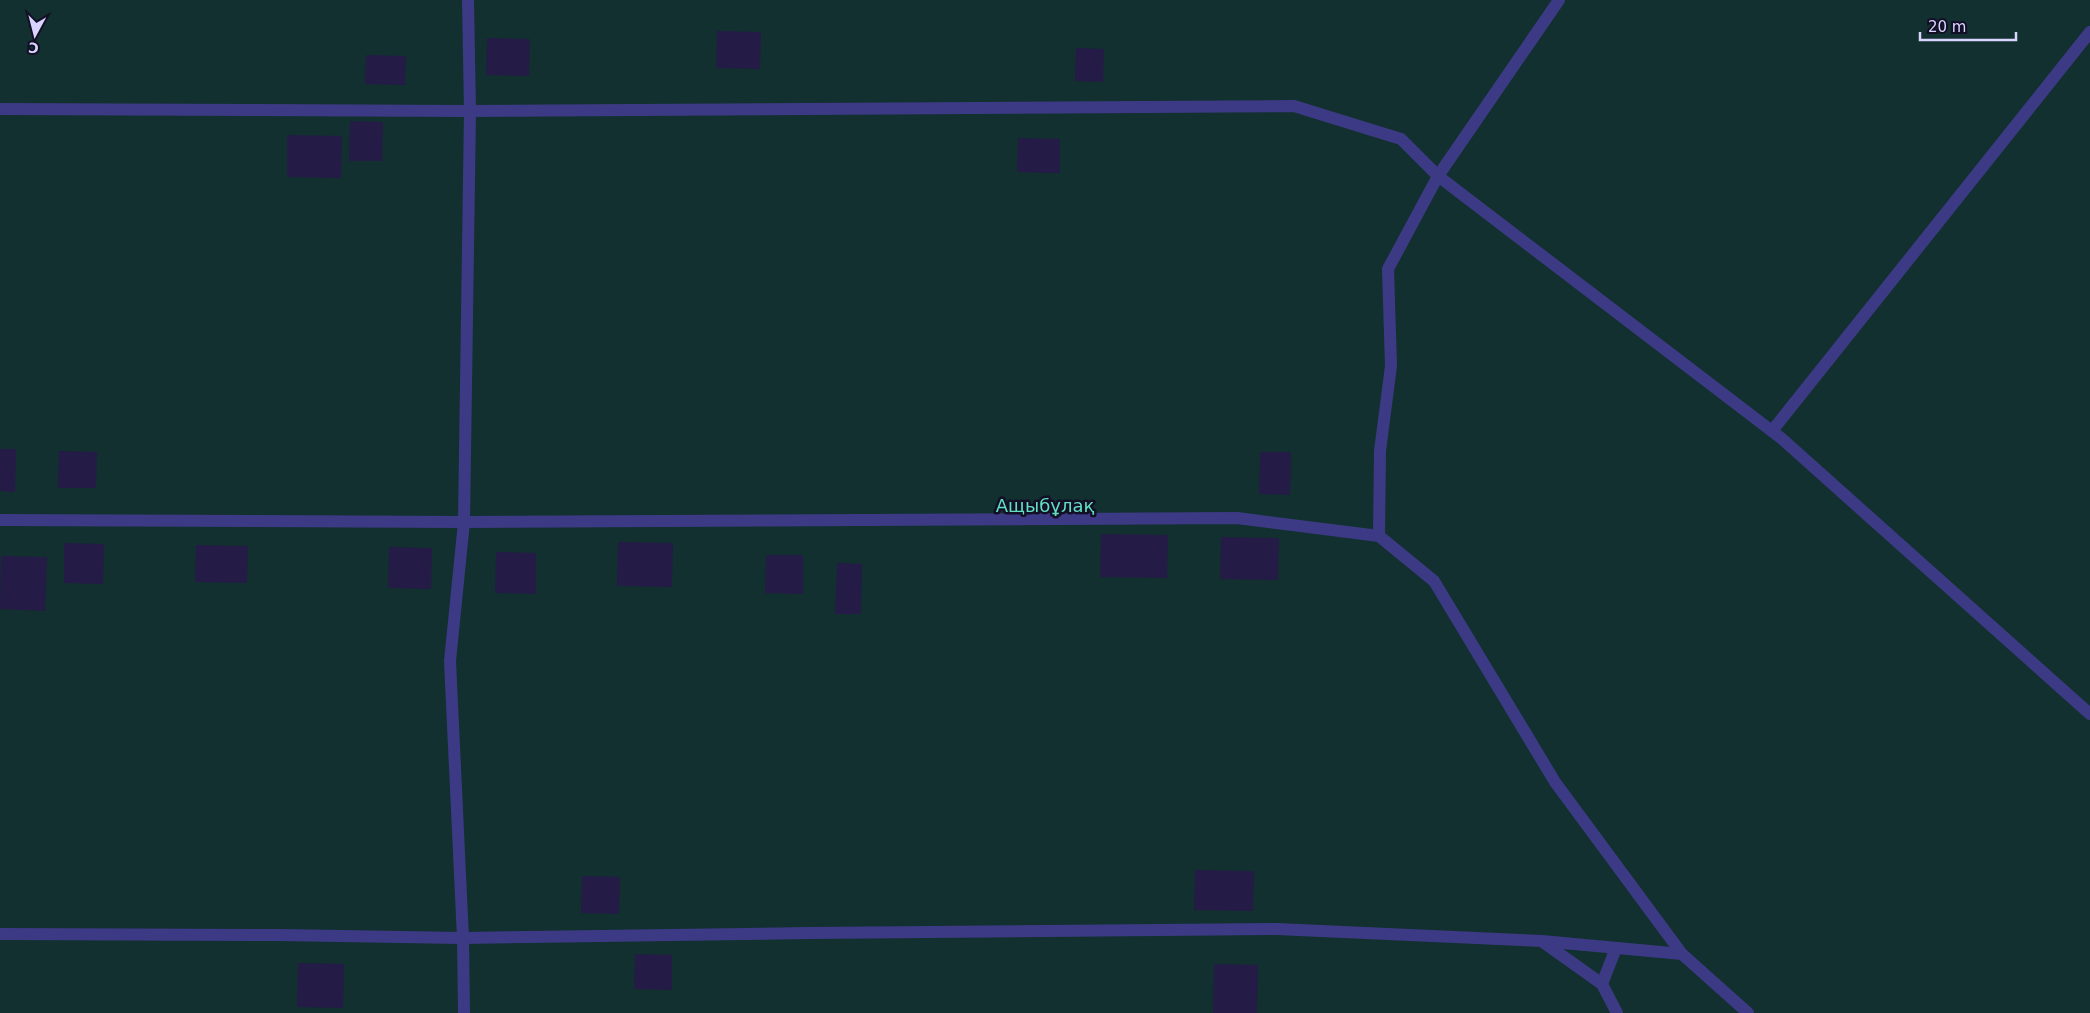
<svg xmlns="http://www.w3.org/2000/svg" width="2090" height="1013" viewBox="0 0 2090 1013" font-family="'DejaVu Sans',sans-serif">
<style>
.green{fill:#12302f}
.building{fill:#241b47}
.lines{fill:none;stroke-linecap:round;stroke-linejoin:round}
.minor{stroke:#3d3a85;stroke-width:12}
.labels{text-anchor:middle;stroke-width:5;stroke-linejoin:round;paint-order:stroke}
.park-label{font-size:18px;fill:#5fe0c0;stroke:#130f26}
</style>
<rect width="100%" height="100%" fill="#130f26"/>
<!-- green -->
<rect class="green" x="0" y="0" width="2090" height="1013"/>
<!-- building -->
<g class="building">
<path d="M717,31L761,32L760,69L716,68Z"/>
<path d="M487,38L530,39L529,76L486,75Z"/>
<path d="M1076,48L1104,49L1103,82L1075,81Z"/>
<path d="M366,55L406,56L405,85L365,84Z"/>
<path d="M350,121L383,122L382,161H349Z"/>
<path d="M287,135L342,136L341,178L287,177Z"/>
<path d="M1018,138L1060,139V173L1017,172Z"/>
<path d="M0,449H16L15,492L0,491Z"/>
<path d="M59,451L97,452L96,488H58Z"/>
<path d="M1260,452H1291L1290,495L1259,494Z"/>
<path d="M1101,534L1168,535L1167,578L1100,577Z"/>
<path d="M1221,537L1279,538L1278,580L1220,579Z"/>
<path d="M618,542L673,543L672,587L617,586Z"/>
<path d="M64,543L104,544L103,584L64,583Z"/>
<path d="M196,545L248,546L247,583L195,582Z"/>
<path d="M389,547L432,548L431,589L388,588Z"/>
<path d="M496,552L536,553V594L495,593Z"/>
<path d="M766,555H803V594L765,593Z"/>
<path d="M1,556L47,557L45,611L0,609Z"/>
<path d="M837,563L862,564L861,614H835Z"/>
<path d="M1195,870L1254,871L1253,911L1194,910Z"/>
<path d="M582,876L620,877L619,914L581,913Z"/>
<path d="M635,954L672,955V990L634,989Z"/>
<path d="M298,963L344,964L343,1008L297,1007Z"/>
<path d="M1214,964L1258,965L1257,1013H1213Z"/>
</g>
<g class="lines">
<!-- minor -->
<g class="minor">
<path d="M0,109L470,111L1294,106L1401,139L1438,176L1781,438L2090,714"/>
<path d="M1772,431L2090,32"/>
<path d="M0,520L464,522L1237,518L1379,536L1434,581L1555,782L1682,954L1748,1013"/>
<path d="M1379,536L1380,451L1391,366L1388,269L1438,176L1559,0"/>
<path d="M0,934L279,935L463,938L809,933L1277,929L1542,941L1682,954"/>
<path d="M1543,942L1602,984L1617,1013"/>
<path d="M1602,984L1616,948"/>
<path d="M464,1013L463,938L450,661L464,522L470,111L468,0"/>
</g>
</g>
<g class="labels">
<!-- park labels -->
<g class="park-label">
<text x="1045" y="512">Ащыбұлақ</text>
</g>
</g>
<!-- north arrow -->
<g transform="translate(35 35) rotate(187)" stroke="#130f26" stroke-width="4" paint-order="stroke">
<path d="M0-4L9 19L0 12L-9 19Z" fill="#d9d4ff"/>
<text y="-8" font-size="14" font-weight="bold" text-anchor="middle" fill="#d9d4ff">С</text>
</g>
<!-- scale -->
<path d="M1920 32v8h96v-8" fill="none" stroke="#d9d4ff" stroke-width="2.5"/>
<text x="1928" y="32" font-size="15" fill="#d9d4ff" stroke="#130f26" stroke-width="4" paint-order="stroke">20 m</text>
</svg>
